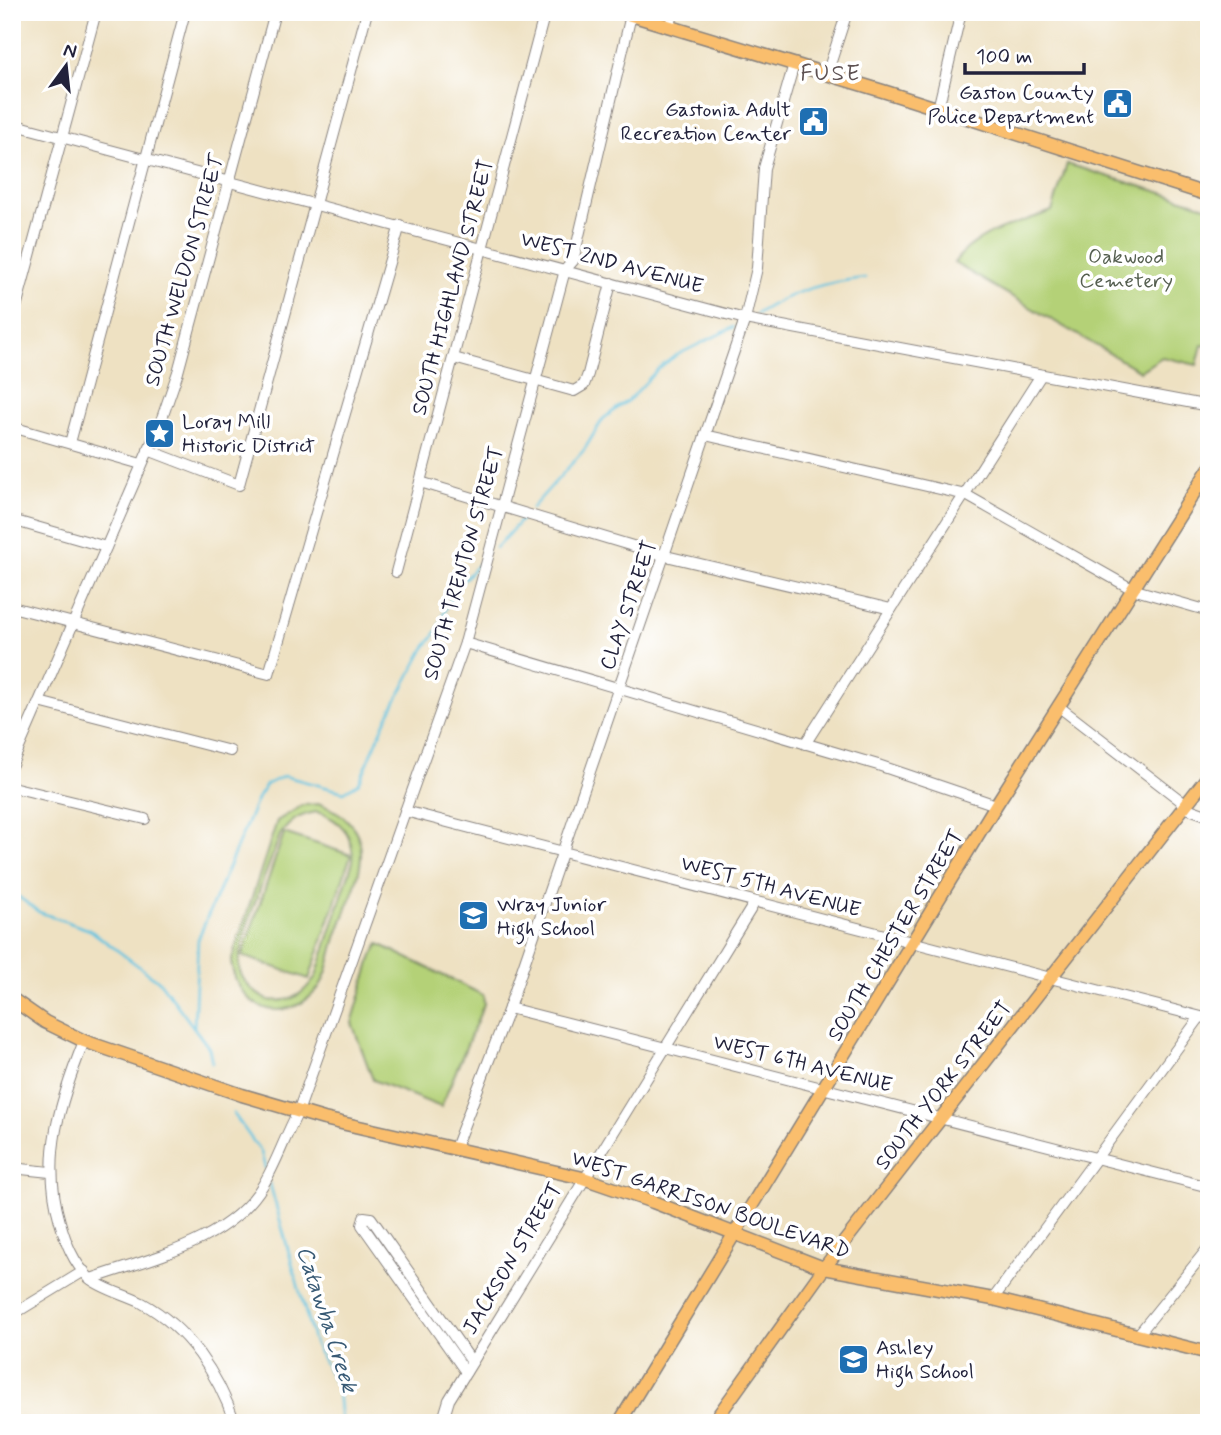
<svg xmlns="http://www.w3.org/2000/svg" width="1221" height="1435" viewBox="0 0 1221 1435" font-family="Mynerve,sans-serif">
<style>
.green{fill:#b4d177;stroke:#6b7a59;stroke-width:2;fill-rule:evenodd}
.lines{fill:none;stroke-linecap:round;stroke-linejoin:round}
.stream{stroke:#62c3e0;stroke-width:2.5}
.minor-casing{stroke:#88827e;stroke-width:12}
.major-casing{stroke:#88827e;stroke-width:15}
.minor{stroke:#fff;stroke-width:10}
.major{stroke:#fabe6d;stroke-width:12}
.labels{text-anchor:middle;stroke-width:7;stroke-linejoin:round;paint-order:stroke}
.poi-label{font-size:21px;fill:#22223b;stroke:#fff;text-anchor:start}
.park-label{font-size:21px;fill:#555f50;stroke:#fff}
.street-label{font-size:21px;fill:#22223b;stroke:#fff}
.neighbourhood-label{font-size:23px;letter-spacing:2px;fill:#5d5152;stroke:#fff}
.water-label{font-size:23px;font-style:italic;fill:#385a75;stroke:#fff}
</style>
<rect width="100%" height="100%" fill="#fff"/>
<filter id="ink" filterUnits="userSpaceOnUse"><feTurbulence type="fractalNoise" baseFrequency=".0143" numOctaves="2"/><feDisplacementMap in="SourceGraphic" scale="14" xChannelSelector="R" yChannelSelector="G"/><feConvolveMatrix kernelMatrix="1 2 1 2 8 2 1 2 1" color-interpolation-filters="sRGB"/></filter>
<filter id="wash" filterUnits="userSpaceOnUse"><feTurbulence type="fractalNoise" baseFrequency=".00686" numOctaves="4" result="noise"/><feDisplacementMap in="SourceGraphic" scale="28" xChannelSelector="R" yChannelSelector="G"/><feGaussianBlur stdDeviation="1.57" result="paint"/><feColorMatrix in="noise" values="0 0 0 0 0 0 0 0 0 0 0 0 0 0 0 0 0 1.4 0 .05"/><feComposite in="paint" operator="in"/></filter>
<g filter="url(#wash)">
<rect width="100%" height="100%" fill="#eee1c2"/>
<!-- green -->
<g class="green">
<path d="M1067,164L1209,207V346L1202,345L1197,365L1162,357L1140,371L954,263C975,232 1019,224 1052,211Z"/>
<path d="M320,804C389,830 354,885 337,935C331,951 328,979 316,991C282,1027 238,1009 231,962L277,821L303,805ZM317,812C342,820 353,835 353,861L316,976C303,995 291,1003 268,1000C255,994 239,980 239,964C239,937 270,864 280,835C291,820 299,815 317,812Z"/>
<path d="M284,833L351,855L309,979L242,956Z"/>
<path d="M379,944L483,995L484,1004L441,1107L373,1080L352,1023L372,956Z"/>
</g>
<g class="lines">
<!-- stream -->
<g class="stream">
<path d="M756,314C795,290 821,283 865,278"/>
<path d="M531,509L584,450L603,419L632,397L657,370L675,356L734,327"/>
<path d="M496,548L522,519"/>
<path d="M12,892L39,912L90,930L160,982L209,1048L212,1063"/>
<path d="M194,1028L198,939L258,797L266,785L284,776L344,792L359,783L387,718L424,649L438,630L446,607L459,585L481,561"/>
<path d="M233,1113L261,1152L265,1168"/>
<path d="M270,1184L314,1343L338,1389L341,1423"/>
</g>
</g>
</g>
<g filter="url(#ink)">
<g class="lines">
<defs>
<g id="minor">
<path d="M669,27L674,12"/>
<path d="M827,74L847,12"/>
<path d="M938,109L961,12"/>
<path d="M12,124L745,319L1209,406"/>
<path d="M12,322L96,12"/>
<path d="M454,358L574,391L584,385L588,374L611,283"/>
<path d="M12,427L141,464"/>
<path d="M705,435L966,495L1132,589L1209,611"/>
<path d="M70,443L185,12"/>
<path d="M148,450L239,485L367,12"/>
<path d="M420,482L666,556L891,609"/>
<path d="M12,520L106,547"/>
<path d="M396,572L545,12"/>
<path d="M12,607L269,674L400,225"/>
<path d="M465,643L878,765L996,805"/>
<path d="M39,702L230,751"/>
<path d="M1058,706L1180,800L1184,807L1209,816"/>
<path d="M805,744L1041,375"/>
<path d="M12,764L161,421L178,372L275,12"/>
<path d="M12,787L145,819"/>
<path d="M405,811L1209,1019"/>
<path d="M509,1008L1209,1187"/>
<path d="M84,1041C60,1102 41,1157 60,1222C66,1243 73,1262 89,1278C102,1289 126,1295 142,1303C188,1328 218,1374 235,1423"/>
<path d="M455,1148L509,1008L745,319L757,268L764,168L794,64"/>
<path d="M12,1168L50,1172"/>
<path d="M91,1279C150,1258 228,1243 263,1185C277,1162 285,1136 298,1112L465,643L565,270L573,261L631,15"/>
<path d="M993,1299L1200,1017"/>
<path d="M12,1315L84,1271"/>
<path d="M1137,1336L1209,1247"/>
<path d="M466,1372L362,1225L364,1217L371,1218L472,1362"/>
<path d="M717,1417L744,1423"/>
<path d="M442,1423L449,1400L755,902"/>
<path d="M1202,1423L1209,1414"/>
</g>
<g id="major">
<path d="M621,12L886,92L1209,195"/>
<path d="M12,999L45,1022L84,1041L242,1095L324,1119L583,1178L653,1202L824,1268L993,1299L1209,1353"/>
<path d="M619,1423L996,805L1209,469"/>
<path d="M713,1423L824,1268L1209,775"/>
</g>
</defs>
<!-- minor casing -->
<use href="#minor" class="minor-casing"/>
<!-- major casing -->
<use href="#major" class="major-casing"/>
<!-- minor -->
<use href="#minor" class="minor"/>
<!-- major -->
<use href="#major" class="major"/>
</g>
</g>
<!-- icons -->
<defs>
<symbol id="civic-square" viewBox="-11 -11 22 22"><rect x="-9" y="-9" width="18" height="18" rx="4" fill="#1f6fb2" stroke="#fff"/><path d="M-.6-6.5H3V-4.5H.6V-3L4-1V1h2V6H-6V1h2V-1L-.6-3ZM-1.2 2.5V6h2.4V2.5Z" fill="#fff"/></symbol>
<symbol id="sight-square" viewBox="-11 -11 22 22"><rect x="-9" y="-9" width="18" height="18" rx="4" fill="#1f6fb2" stroke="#fff"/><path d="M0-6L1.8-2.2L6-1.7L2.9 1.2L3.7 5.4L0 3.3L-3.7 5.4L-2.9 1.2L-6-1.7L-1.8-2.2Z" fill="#fff"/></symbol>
<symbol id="school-square" viewBox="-11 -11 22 22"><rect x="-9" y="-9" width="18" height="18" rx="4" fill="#1f6fb2" stroke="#fff"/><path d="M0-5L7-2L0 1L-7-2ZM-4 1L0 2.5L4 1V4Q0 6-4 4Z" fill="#fff"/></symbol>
</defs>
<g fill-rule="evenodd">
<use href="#civic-square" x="1100" y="86" width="35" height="35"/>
<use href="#civic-square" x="796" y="104" width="35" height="35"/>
<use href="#sight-square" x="142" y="416" width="35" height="35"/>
<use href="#school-square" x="456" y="898" width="35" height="35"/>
<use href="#school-square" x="836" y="1342" width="35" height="35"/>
</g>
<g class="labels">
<!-- poi labels -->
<g class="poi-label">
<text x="1094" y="99" text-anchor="end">Gaston County<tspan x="1094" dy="24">Police Department</tspan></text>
<text x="791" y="116" text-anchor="end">Gastonia Adult<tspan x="791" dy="24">Recreation Center</tspan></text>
<text x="182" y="428">Loray Mill<tspan x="182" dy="24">Historic District</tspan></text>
<text x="497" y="911">Wray Junior<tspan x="497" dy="24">High School</tspan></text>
<text x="876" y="1354">Ashley<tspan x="876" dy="24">High School</tspan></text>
</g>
<!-- park labels -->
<g class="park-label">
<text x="1126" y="263">Oakwood<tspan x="1126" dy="24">Cemetery</tspan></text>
</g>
<!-- street labels -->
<g class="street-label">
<text transform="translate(612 262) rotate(15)" y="7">WEST 2ND AVENUE</text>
<text transform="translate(184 270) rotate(-74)" y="7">SOUTH WELDON STREET</text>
<text transform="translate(452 287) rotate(-75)" y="7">SOUTH HIGHLAND STREET</text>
<text transform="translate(463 563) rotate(-74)" y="7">SOUTH TRENTON STREET</text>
<text transform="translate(628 605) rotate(-71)" y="7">CLAY STREET</text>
<text transform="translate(771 886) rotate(15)" y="7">WEST 5TH AVENUE</text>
<text transform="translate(895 935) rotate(-59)" y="7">SOUTH CHESTER STREET</text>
<text transform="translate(803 1063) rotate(14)" y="7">WEST 6TH AVENUE</text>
<text transform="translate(943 1085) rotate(-52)" y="7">SOUTH YORK STREET</text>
<text transform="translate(711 1204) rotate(19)" y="7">WEST GARRISON BOULEVARD</text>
<text transform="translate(512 1258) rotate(-59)" y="7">JACKSON STREET</text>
</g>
<!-- neighbourhood labels -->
<g class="neighbourhood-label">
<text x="831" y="80">FUSE</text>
</g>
<!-- water labels -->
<g class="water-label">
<text transform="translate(328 1319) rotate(72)" y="8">Catawba Creek</text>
</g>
</g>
<!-- margin -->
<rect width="1221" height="1435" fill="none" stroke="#fff" stroke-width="42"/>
<!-- north arrow -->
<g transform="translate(66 66) rotate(15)" stroke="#ffffff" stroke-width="5" paint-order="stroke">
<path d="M0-5L12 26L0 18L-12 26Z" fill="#22223b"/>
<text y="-10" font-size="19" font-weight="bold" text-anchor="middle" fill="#22223b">N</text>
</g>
<!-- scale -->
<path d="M965 63v10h119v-10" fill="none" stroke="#22223b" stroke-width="3.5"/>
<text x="976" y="63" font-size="21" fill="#22223b" stroke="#ffffff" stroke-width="5" paint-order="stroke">100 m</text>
</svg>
